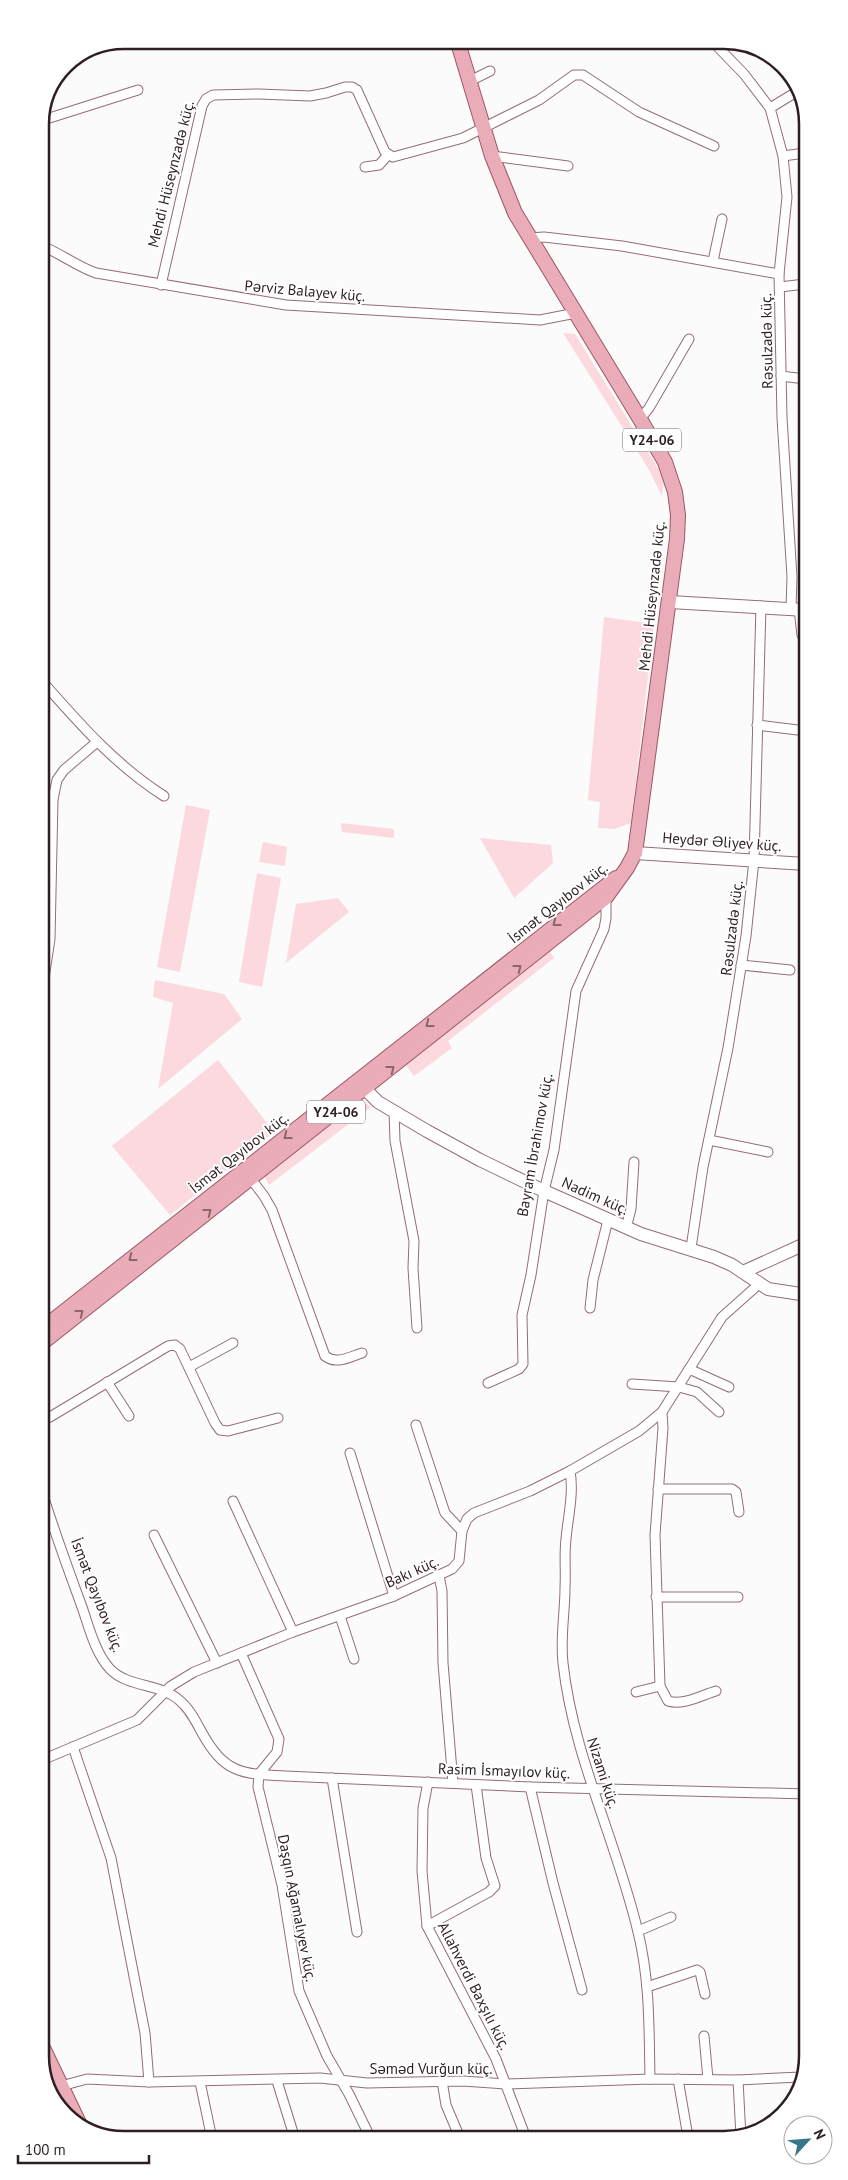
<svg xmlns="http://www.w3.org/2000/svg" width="848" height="2180" viewBox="0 0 848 2180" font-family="'PT Sans',sans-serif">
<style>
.green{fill:#fbd9de}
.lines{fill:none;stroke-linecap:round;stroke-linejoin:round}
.street-casing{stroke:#936e74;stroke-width:11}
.secondary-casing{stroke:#936e74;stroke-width:14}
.primary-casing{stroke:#9e5764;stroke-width:16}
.street{stroke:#fff;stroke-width:9}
.secondary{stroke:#fff;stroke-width:12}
.primary{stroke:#e9acb8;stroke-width:14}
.oneway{stroke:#8c666c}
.labels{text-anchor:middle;stroke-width:4;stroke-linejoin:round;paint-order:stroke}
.shield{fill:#fff;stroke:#6d6264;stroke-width:1}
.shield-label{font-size:14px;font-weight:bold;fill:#2e1f21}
.street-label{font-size:15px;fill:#2e1f21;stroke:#fff}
.rim{fill:none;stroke:#2e1f21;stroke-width:2.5}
</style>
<rect width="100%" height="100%" fill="#fbfbfb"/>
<!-- green -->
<g class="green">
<path d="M563,333L575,334L664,478L662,496L648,468Z"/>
<path d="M604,617L654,624L631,823L614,829L598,828L600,802L588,800Z"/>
<path d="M186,805L210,810L180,972L157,967Z"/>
<path d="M341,823L394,829V838L342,832Z"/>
<path d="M480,838L551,845L553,863L514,898Z"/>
<path d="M263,842L287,847L285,866L259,862Z"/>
<path d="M257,873L281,878L262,987L239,982Z"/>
<path d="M338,898L349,912L286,963L296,904Z"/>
<path d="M549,950L554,958L448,1041L452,1048L414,1076L405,1064Z"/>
<path d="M155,980L224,994L242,1019L158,1089L173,1003L153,997Z"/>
<path d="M218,1060L274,1132L170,1215L112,1146Z"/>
<path d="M362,1099L371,1107L269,1185L264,1176Z"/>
</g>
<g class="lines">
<defs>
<g id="street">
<path d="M711,40L744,74L770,108"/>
<path d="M470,81L490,71"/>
<path d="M40,121L138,90"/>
<path d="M492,156L568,166"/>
<path d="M783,156L805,153"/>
<path d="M365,167L379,165L388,155"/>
<path d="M529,238L544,237L622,246L779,274"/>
<path d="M40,245C60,253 76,266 96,273L286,305L540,320L576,313"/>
<path d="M713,261L722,219"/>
<path d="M161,285L202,106L206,99L213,95L259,94L310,96L326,93L345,87H352L357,90L385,152L393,157L463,138L539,100L574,75H583L639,112L714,146"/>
<path d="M780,287L805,284"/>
<path d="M781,376L805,379"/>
<path d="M640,419L649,408L689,339"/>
<path d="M791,608L792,577L782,418L779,274L787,197L783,156L770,108L798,91"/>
<path d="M799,609L802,635L806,639"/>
<path d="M41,680C79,723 115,765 164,796"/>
<path d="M757,725L806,731"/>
<path d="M41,796L53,799"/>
<path d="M741,965L790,970"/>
<path d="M41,998L50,939L53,799L57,780L64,770L97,742"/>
<path d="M394,1111L395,1141L414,1241L413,1268L417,1328"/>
<path d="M709,1140L768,1152"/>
<path d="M251,1179L264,1196L272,1210L325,1356C337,1365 349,1357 362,1353"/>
<path d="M626,1228L631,1209L634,1162"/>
<path d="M691,1248L703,1167L728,1048L746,936L754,860L761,606"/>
<path d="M590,1308L593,1280L608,1220"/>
<path d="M189,1367L233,1343"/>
<path d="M689,1369L729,1387"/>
<path d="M107,1382L129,1416"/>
<path d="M488,1383L519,1369L523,1364L522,1315L531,1275L544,1191L554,1150L576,991L604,929L606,918V897"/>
<path d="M632,1384L679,1387L697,1392L719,1412"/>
<path d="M662,1412L663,1428L655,1535L660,1686L668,1701C683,1706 702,1695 716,1691"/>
<path d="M42,1420L50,1417L168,1346L175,1345L180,1349L215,1423L220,1430L228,1431L278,1418"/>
<path d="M416,1425L445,1513L462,1531"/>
<path d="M350,1453L394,1596"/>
<path d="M570,1471C574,1494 568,1516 566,1539C564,1555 566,1572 565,1588C565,1613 560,1638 563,1663C573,1756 617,1842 638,1932C650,1980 649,2030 650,2079"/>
<path d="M658,1489H732L736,1492L739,1512"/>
<path d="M42,1492C54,1530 68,1569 82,1607C89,1627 95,1653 110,1669C128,1688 160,1683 179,1700C189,1708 195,1720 201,1731C224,1773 240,1774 285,1776L530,1787L808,1794"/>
<path d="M233,1501L293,1632"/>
<path d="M154,1535L217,1663"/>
<path d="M439,1576L442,1591L443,1663L453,1783"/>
<path d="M656,1597H738"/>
<path d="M340,1616L354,1659"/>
<path d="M241,1653L279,1739L277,1752L259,1774L258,1787L282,1885L299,1991L327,2056L349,2094L371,2139"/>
<path d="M636,1692L660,1686"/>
<path d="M73,1747L111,1858L145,2033L149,2082"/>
<path d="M42,1760L137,1720L171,1686L194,1672L293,1632L394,1596L452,1569L459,1561L462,1531L467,1519L474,1513L530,1491L570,1471L639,1431L662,1412L722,1317L759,1284"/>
<path d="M332,1778L357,1932"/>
<path d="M428,1782L423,1808L422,1871L427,1926L496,2059L526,2138"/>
<path d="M530,1787L553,1883L582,1990"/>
<path d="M427,1926L489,1892L495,1886L486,1858L476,1785"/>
<path d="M638,1931L671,1917"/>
<path d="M647,1987L697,1970L700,1972L705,1994"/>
<path d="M704,2036L708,2079"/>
<path d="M678,2079L688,2137"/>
<path d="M738,2080L741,2137"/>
<path d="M277,2081L295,2139"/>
<path d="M442,2081L446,2105L460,2138"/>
<path d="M200,2082L212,2139"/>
<path d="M61,2086L87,2079L149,2082L320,2078L367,2083L463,2081L506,2084L650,2079L738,2080L801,2077"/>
</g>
<g id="secondary">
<path d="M670,602L806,610"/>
<path d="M635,853L806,864"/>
<path d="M357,1081L378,1102L427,1131L480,1160L544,1191L641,1234L714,1257L732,1265L768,1289L807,1295"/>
<path d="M743,1272L807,1243"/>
</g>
<g id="primary">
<path d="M42,1329L616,878"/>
<path d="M42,1343L606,897L627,868L635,853L677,539L678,515L675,492L665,462L640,419L515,213L492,156L458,43"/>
<path d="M43,2048L80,2125"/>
</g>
</defs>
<!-- street casing -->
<use href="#street" class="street-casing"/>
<!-- secondary casing -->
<use href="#secondary" class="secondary-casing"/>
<!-- primary casing -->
<use href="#primary" class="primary-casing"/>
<!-- street -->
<use href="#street" class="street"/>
<!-- secondary -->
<use href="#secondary" class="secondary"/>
<!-- primary -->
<use href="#primary" class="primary"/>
</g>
<!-- one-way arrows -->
<defs><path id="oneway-chevron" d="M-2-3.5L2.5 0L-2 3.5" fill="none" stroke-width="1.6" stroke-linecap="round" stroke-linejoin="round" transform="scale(1.25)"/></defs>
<g class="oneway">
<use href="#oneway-chevron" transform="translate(556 923) rotate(142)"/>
<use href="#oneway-chevron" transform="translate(518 968) rotate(-38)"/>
<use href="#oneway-chevron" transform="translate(429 1024) rotate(142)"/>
<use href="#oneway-chevron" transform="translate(391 1069) rotate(-38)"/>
<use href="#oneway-chevron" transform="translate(287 1136) rotate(142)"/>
<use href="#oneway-chevron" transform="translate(208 1212) rotate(-38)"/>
<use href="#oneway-chevron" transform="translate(132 1258) rotate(142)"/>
<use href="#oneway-chevron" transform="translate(80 1313) rotate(-38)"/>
</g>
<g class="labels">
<!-- shield labels -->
<g class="shield">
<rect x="623" y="428.5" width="58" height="23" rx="4"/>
<rect x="307" y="1100.5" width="58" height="23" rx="4"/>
</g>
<g class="shield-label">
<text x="652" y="445">Y24-06</text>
<text x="336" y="1117">Y24-06</text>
</g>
<!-- street labels -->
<g class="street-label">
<text transform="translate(171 174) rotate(-76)" y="5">Mehdi Hüseynzadə küç.</text>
<text transform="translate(305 291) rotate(5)" y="5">Pərviz Balayev küç.</text>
<text transform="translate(767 341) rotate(-91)" y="5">Rəsulzadə küç.</text>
<text transform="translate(652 596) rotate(-84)" y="5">Mehdi Hüseynzadə küç.</text>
<text transform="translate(722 842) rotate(4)" y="5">Heydər Əliyev küç.</text>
<text transform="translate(558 903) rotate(-38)" y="5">İsmət Qayıbov küç.</text>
<text transform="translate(732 928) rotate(-83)" y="5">Rəsulzadə küç.</text>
<text transform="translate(535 1145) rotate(-80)" y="5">Bayram İbrahimov küç.</text>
<text transform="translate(239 1153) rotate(-38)" y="5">İsmət Qayıbov küç.</text>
<text transform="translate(595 1196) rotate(24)" y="5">Nadim küç.</text>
<text transform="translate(412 1572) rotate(-24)" y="5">Bakı küç.</text>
<text transform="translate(97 1595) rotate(69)" y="5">İsmət Qayıbov küç.</text>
<text transform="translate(504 1771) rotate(2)" y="5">Rasim İsmayılov küç.</text>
<text transform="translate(603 1773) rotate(72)" y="5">Nizami küç.</text>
<text transform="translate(297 1908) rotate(79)" y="5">Daşqın Ağamalıyev küç.</text>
<text transform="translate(474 1986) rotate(63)" y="5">Allahverdi Baxşılı küç.</text>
<text x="431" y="2074">Səməd Vurğun küç.</text>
</g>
</g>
<!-- crop -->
<path d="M0 0H848V2180H0ZM124 49H724A75 75 0 0 1 799 124V2056A75 75 0 0 1 724 2131H124A75 75 0 0 1 49 2056V124A75 75 0 0 1 124 49Z" fill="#fff" fill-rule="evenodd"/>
<path class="rim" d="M124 49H724A75 75 0 0 1 799 124V2056A75 75 0 0 1 724 2131H124A75 75 0 0 1 49 2056V124A75 75 0 0 1 124 49Z"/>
<!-- north arrow -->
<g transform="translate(808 2140) rotate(64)"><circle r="24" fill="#ffffff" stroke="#aba5a6"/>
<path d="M0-4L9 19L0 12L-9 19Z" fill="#36778a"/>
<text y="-8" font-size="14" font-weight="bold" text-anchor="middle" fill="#2e1f21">N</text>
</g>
<!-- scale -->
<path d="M18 2155v8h131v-8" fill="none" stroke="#2e1f21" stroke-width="2.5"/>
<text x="25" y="2155" font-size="15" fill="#2e1f21" stroke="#ffffff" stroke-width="4" paint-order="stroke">100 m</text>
</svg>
